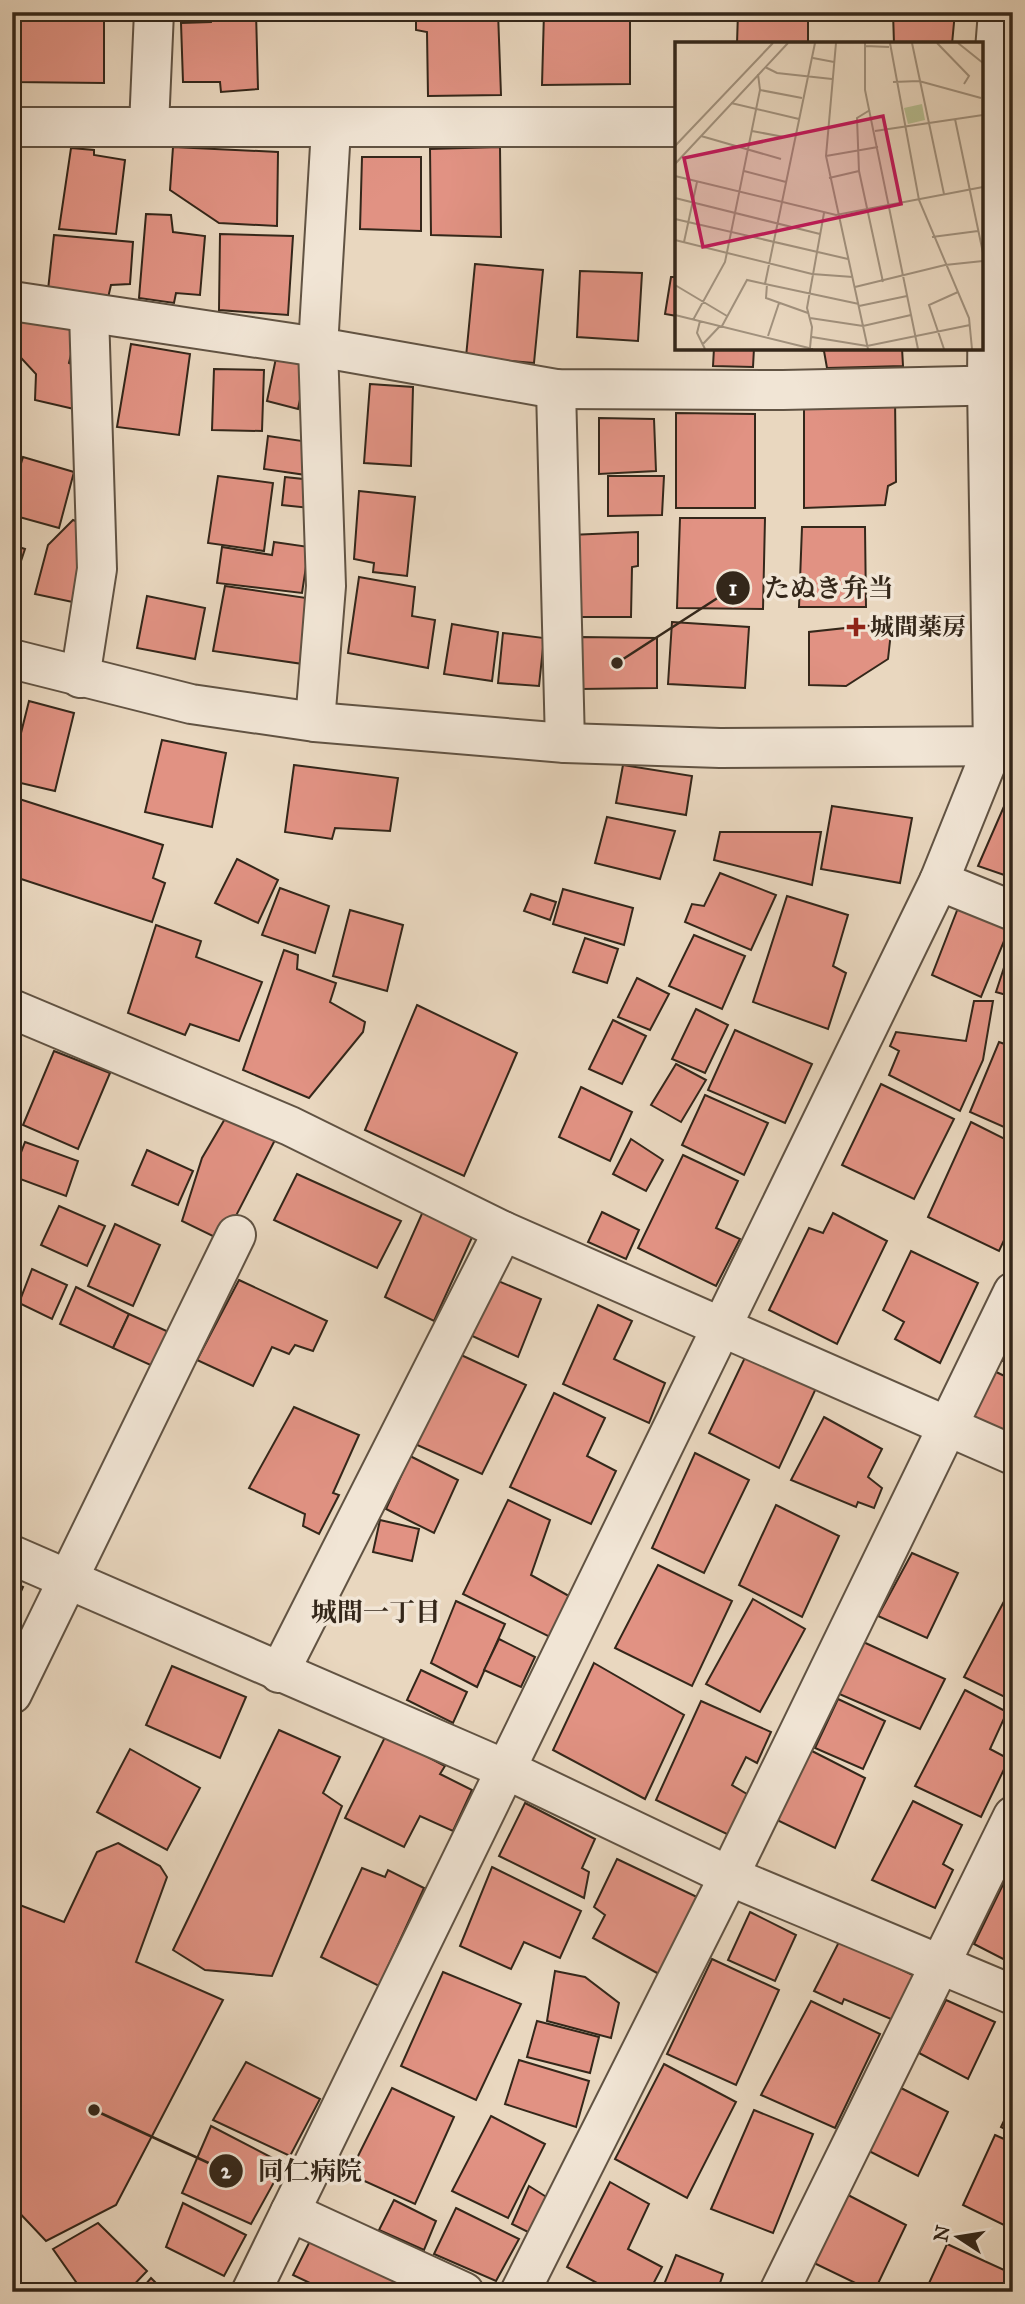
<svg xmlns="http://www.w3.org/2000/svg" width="1025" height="2304" viewBox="0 0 1025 2304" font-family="'IM FELL Great Primer','Noto Serif JP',serif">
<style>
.building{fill:#e19283;stroke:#34271a;stroke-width:2}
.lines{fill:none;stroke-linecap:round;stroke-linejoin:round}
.minor-casing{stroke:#615343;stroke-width:42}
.minor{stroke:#f1e5d5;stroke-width:38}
.poi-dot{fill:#8f2418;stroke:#f1e5d5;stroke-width:2.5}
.labels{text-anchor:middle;stroke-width:7;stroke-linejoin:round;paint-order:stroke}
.poi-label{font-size:24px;font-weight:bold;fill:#34271a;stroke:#f1e5d5;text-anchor:start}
.neighbourhood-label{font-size:26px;font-weight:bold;fill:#34271a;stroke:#f1e5d5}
.inset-road{fill:none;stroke:#a1917d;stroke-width:2}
.view{fill:#c2185b;fill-opacity:0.15;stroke:#c2185b;stroke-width:3.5}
.inset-edge{fill:none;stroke:#34271a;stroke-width:3.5}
.leader{fill:none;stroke:#34271a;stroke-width:2.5}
.callout-dot{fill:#34271a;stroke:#f1e5d5;stroke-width:2.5}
.mark-label{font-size:21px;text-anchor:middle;font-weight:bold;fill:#fff}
.callout-label{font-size:26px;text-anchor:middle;font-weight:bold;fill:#34271a;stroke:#f1e5d5;stroke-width:7;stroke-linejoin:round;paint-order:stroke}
</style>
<rect width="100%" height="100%" fill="#e9d7bf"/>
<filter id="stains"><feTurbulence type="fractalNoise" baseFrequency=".00286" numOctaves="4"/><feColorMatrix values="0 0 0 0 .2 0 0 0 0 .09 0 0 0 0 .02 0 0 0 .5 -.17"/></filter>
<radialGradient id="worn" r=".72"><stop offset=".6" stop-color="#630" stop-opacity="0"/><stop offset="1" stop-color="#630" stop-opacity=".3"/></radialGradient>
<!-- building -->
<g class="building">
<path d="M12,12H104V83L12,82Z"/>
<path d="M256,12L258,89L221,92L220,82H183L181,23L211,22L212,13Z"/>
<path d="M416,12H498L501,95L428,96L427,32L416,30Z"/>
<path d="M544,12H630V84L542,85Z"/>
<path d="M738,12H808V44H737Z"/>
<path d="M893,12H955L952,44H894Z"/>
<path d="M173,147L278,152L277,226L219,223L170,190Z"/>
<path d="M500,147L501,237L431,235L430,149Z"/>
<path d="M71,148L94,150V155L125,160L116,234L59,229Z"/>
<path d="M362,157H421V231L360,229Z"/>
<path d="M146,214L171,215L173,232L205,236L200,295L176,293L174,303L139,298Z"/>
<path d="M220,234L293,236L288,315L219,310Z"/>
<path d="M54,235L133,242L130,284L111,285L108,298L48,290Z"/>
<path d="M475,264L543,270L534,363L466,357Z"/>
<path d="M580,271L642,273L638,341L577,337Z"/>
<path d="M671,277H677V316L665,314Z"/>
<path d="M12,316L78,325L69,363L80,368L74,409L35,400L36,374L12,348Z"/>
<path d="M131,344L190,354L179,435L117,427Z"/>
<path d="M714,348H754L753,367L713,366Z"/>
<path d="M812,348H902L903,366L827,368L824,351Z"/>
<path d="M276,358L307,366L298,409L267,401Z"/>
<path d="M214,369L264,370L262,431L212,430Z"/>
<path d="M370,384L413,387L411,466L364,463Z"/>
<path d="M895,397L896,482L888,486L885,505L804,508V398Z"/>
<path d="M676,413L755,414V508H676Z"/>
<path d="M599,418L654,419L656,471L599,474Z"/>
<path d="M268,436L309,442L306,475L264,469Z"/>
<path d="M23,457L74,472L59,528L12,515V493Z"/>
<path d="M218,476L273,483L264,551L208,543Z"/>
<path d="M608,476H664L662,515L608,516Z"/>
<path d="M285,477L312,480L310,508L282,505Z"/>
<path d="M359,491L415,497L407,576L373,572L374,563L354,559Z"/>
<path d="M680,518H765L763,609L677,608Z"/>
<path d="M73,520L81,523L82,604L35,594L48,545Z"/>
<path d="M802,527H865L866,607H799Z"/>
<path d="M638,532V566L632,567L631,617H574L570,535Z"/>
<path d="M274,542L309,547L302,593L217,583L222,547L272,555Z"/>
<path d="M12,545L25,549L12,588Z"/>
<path d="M359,577L415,587L412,616L435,620L428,668L348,653Z"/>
<path d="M225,586L313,599L303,664L213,651Z"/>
<path d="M147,596L205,608L195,659L137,648Z"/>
<path d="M672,622L749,627L745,688L668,684Z"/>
<path d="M892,623L888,659L846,686L809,685V632Z"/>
<path d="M452,624L498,632L492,681L444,674Z"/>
<path d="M503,633L544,638L539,686L498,683Z"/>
<path d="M581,637L657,638V688L580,689Z"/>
<path d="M29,701L74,713L55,791L12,781V769Z"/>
<path d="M162,740L226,753L212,827L145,812Z"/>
<path d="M294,765L398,778L390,831L335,828L332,839L285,832Z"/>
<path d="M623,765L692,776L686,815L616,803Z"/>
<path d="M1009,795L1013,796V878L978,866Z"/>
<path d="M13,797L163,845L153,878L165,883L152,922L12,876Z"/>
<path d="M832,806L912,818L900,883L821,869Z"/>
<path d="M607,817L675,831L660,879L595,863Z"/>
<path d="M720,832H821L812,885L714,860Z"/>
<path d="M237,859L278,880L258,923L215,903Z"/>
<path d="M720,873L776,895L751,950L685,922L692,904L704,906Z"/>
<path d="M280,888L329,906L315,953L262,935Z"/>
<path d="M563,889L633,908L624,945L553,924Z"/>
<path d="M531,894L556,902L550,920L524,911Z"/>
<path d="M787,896L848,915L833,966L846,973L828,1029L753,1002Z"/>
<path d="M958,908L1009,929L981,997L932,975Z"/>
<path d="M350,910L403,925L387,991L333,976Z"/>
<path d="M156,925L201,941L196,957L262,982L239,1041L190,1024L185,1035L128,1013Z"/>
<path d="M694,935L745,956L722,1009L669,986Z"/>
<path d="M585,938L618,949L607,983L573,972Z"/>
<path d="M1013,940V997L996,992Z"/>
<path d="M284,950L298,955L297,969L336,983L330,1002L365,1022L363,1032L309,1098L243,1070Z"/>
<path d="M637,978L669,994L650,1030L618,1017Z"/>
<path d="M974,1001H993L983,1060L960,1111L889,1075L899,1051L890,1046L896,1032L966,1041Z"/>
<path d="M417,1005L517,1053L464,1176L365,1130Z"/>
<path d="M696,1009L728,1025L705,1073L672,1059Z"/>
<path d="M613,1020L646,1036L622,1084L589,1069Z"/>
<path d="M735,1030L812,1064L785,1123L708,1090Z"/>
<path d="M999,1042L1013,1047V1131L970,1112Z"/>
<path d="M54,1051L110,1073L78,1149L23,1125Z"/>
<path d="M676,1064L706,1080L681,1122L651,1105Z"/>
<path d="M881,1084L954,1119L914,1199L842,1165Z"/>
<path d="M581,1087L632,1112L610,1161L559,1137Z"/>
<path d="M705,1095L768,1123L744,1175L682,1145Z"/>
<path d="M226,1117L275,1140L223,1241L182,1221L202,1158Z"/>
<path d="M971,1122L1013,1143V1221L999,1251L928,1217Z"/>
<path d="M631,1139L663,1160L646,1191L613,1174Z"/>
<path d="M25,1142L78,1161L66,1196L12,1176Z"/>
<path d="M147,1150L193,1171L178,1205L132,1185Z"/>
<path d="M683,1155L738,1181L716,1228L740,1239L716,1286L638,1248Z"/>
<path d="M297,1174L401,1221L377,1268L274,1220Z"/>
<path d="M59,1206L105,1226L87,1266L41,1245Z"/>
<path d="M424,1209L474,1233L434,1321L385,1297Z"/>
<path d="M602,1212L639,1230L626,1259L588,1242Z"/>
<path d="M833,1213L887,1241L837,1344L769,1310L809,1228L823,1233Z"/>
<path d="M115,1224L160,1245L133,1306L88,1286Z"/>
<path d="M911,1251L978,1283L940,1363L895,1339L904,1322L883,1310Z"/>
<path d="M32,1269L67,1285L52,1319L19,1303Z"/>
<path d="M491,1278L541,1299L518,1357L468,1334Z"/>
<path d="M239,1280L327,1321L313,1351L295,1345L289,1354L272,1347L253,1386L197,1360Z"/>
<path d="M76,1287L129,1314L113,1348L60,1324Z"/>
<path d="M598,1305L632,1321L614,1359L665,1383L649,1423L563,1384Z"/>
<path d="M129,1314L171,1333L157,1368L113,1348Z"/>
<path d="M1013,1330V1366L999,1359Z"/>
<path d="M749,1349L818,1384L779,1468L709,1433Z"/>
<path d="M459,1354L526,1385L482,1474L415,1444Z"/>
<path d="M994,1371L1013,1380V1434L972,1416Z"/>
<path d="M554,1393L605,1418L587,1456L616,1471L591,1524L510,1487Z"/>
<path d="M294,1407L359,1435L333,1493L339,1495L319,1534L303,1526L305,1514L249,1488Z"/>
<path d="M824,1417L882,1449L868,1477L882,1488L874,1508L858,1502L856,1507L791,1480Z"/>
<path d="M695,1453L749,1480L704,1573L652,1548Z"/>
<path d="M410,1456L458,1480L434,1533L386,1509Z"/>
<path d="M508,1500L550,1520L531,1575L569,1596L550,1637L463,1594Z"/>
<path d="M776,1505L839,1536L802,1617L739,1585Z"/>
<path d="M380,1520L419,1529L412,1561L373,1552Z"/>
<path d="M912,1553L958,1573L927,1638L878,1616Z"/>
<path d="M658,1565L732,1601L692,1686L615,1648Z"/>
<path d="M12,1582L23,1587L12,1611Z"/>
<path d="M1010,1590L1013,1591V1701L964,1677Z"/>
<path d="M753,1599L805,1629L760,1712L706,1684Z"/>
<path d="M456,1601L505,1624L477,1687L431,1663Z"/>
<path d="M499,1639L535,1657L521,1687L484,1670Z"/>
<path d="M861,1641L945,1679L920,1729L837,1693Z"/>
<path d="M594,1663L684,1715L645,1799L553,1750Z"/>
<path d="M172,1666L246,1697L220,1758L146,1725Z"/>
<path d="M421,1670L467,1692L453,1723L407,1700Z"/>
<path d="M965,1690L1007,1712L990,1749L1009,1759L981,1817L915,1786Z"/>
<path d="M838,1699L885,1721L863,1769L815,1748Z"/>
<path d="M701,1701L771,1732L757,1763L746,1757L732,1785L752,1797L731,1836L656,1800Z"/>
<path d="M279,1730L340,1757L323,1793L342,1806L272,1976L205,1970L173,1950Z"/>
<path d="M386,1735L445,1766L440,1774L472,1790L453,1831L420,1816L404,1847L345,1818Z"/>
<path d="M130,1749L200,1788L167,1850L97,1812Z"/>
<path d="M810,1750L865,1778L835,1848L777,1820Z"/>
<path d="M913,1801L962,1825L943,1864L953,1870L935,1908L872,1880Z"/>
<path d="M525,1803L595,1839L582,1868L589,1872L584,1898L499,1856Z"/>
<path d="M118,1843L160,1866L167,1877L136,1962L223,2000L116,2205L46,2241L12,2205V1902L64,1922L97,1852Z"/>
<path d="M617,1859L697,1897L659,1974L593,1938L605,1915L594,1907Z"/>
<path d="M1013,1864V1961L1011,1963L974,1944Z"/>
<path d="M492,1867L581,1911L560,1958L524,1942L511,1969L460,1946Z"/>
<path d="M362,1868L385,1877L388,1870L424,1888L379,1986L321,1957Z"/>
<path d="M750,1912L796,1935L775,1981L728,1960Z"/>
<path d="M840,1940L921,1979L898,2022L844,1999L842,2004L814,1991Z"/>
<path d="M712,1959L779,1990L736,2085L667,2054Z"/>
<path d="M555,1971L585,1977L619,2003L611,2038L547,2021Z"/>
<path d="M443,1972L521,2004L476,2100L401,2066Z"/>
<path d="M946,2000L995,2022L968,2079L919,2053Z"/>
<path d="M811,2001L880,2034L835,2128L761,2095Z"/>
<path d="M537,2021L599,2037L590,2073L527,2057Z"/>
<path d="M519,2060L589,2081L576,2127L505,2104Z"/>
<path d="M246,2062L320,2099L290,2156L213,2120Z"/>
<path d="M664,2064L736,2102L687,2198L615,2159Z"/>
<path d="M392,2088L454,2117L415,2204L349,2174Z"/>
<path d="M901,2088L948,2112L918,2176L867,2150Z"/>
<path d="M1013,2102V2133L1001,2127Z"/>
<path d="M754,2110L813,2134L773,2233L711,2209Z"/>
<path d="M491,2116L545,2144L508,2218L452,2191Z"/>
<path d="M211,2126L284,2164L251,2224L182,2193Z"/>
<path d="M995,2135L1013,2143L1010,2228L963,2205Z"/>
<path d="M610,2182L649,2204L628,2249L662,2267L649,2292H614L567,2267Z"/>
<path d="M529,2186L556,2203L538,2237L512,2224Z"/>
<path d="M848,2195L906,2225L874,2292L814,2263Z"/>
<path d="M394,2200L436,2221L424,2250L379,2230Z"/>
<path d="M183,2203L246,2235L224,2276L166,2247Z"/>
<path d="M456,2208L519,2239L496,2281L434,2254Z"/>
<path d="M98,2223L147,2271L127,2292H83L53,2249Z"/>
<path d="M316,2229L407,2272L398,2292H329L293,2275Z"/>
<path d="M947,2244L1013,2274L1006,2292H925Z"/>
<path d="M676,2255L723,2274L717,2292H661Z"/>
<path d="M151,2278L165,2292H139Z"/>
</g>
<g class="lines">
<defs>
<g id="minor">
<path d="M149,126L154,12"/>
<path d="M12,127H677"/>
<path d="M12,301L318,347L556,389L783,390L1011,385"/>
<path d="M556,389L565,743"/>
<path d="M12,659L191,704L315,722L565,743L720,748L1013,746"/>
<path d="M80,678L97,569L89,313"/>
<path d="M315,722L326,586L318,347L331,129"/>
<path d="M939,881L1013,911"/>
<path d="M12,1009L290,1126L503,1231L1013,1455"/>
<path d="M12,1555L507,1770L729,1876L1013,1995"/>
<path d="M279,1673L503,1231"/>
<path d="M12,1694L236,1235"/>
<path d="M290,2212L464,2292"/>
<path d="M251,2292L939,881L993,747L987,385L989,126L998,12"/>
<path d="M520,2292L729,1876L1013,1292"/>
<path d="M779,2292L1013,1816"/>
</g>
</defs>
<!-- minor casing -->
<use href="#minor" class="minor-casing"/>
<!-- minor -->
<use href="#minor" class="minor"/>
</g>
<!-- markers -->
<path class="poi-dot" d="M852.5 616.5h7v7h7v7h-7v7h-7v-7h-7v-7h7z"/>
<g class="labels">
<!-- poi labels -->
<g class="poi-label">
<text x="870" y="635">城間薬房</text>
</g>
<!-- neighbourhood labels -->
<g class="neighbourhood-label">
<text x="376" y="1621">城間一丁目</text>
</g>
</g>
<!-- overview -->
<g transform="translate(675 42)">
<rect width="308" height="308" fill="#e9d7bf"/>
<path d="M247,62L250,78L233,82L229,66Z" fill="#b7be91"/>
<path class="inset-road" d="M140,1L90,242L184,262M161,1L151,114L193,307M190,1V48L243,307M215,1L244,158L294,276L297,307M237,1L269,152M262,1L294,34L289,42M283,1L308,21M190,4L214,5M138,16L159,20M90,25L102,31L157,37M218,40L244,39L306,56M308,42V66M85,48L127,56M56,61L124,77M195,68L182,76L184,129L208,240M280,77L308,211M77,89L109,95M200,89L308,73M26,94L106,117M0,104L98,1M151,114L203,105M0,122L113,1M69,129L111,140M0,134L161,173L308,145M154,136L184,129M0,156L145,192M0,177L173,217M257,195L303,189M0,198L137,232L178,235M9,200L22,140M92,242L91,256L133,271M0,243L52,274M180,245L270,223L308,219M184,264L232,254M0,273L138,307M135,276L188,284L236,273M18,278L50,220L85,48L83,32M25,279L22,291L30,307M47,284L72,238L90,242M93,294L104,261M137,295L192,304L295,283M27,303L45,284M135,306L137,285L132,266L149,171M269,307L254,263L283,250"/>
<path class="view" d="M208,74L226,162L28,205L9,116Z"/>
<rect width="308" height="308" class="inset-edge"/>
</g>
<!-- callouts -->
<path class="leader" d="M617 663L733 588M94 2110L226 2171"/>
<g class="callout-dot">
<circle cx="617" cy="663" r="7"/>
<circle cx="94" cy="2110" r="7"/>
<circle cx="733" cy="588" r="18"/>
<circle cx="226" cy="2171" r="18"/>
</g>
<g class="mark-label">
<text x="733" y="595">1</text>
<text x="226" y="2178">2</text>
</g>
<g class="callout-label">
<text x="829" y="597">たぬき弁当</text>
<text x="310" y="2180">同仁病院</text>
</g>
<!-- margin -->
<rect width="1025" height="2304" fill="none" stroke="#e9d7bf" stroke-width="42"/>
<rect x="14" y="14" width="997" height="2276" fill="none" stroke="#34271a" stroke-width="3.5"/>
<rect x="21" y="21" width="983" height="2262" fill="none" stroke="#34271a" stroke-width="2"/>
<!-- north arrow -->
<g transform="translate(958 2237) rotate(282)" stroke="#f1e5d5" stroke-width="5" paint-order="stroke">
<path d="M0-5L12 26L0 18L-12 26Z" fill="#34271a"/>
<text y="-10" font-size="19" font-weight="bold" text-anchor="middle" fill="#34271a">N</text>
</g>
<rect width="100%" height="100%" filter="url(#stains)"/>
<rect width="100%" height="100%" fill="url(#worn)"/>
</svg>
